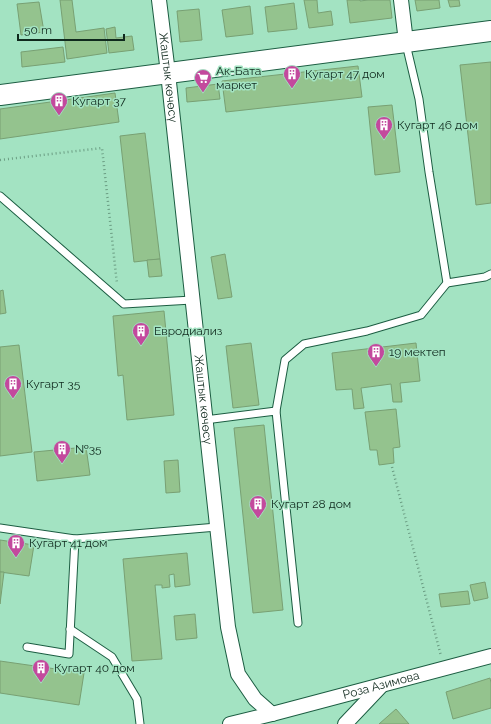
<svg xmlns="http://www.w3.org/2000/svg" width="491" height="724" viewBox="0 0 491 724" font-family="Raleway,sans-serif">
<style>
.building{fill:#94c38e;stroke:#78a073}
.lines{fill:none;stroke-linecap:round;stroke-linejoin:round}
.lane-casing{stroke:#1c5d42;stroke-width:9}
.street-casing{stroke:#1c5d42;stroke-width:16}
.secondary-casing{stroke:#1c5d42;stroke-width:22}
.path{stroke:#6b9d83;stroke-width:2.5;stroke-dasharray:1 3;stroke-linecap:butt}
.lane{stroke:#fff;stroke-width:7}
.street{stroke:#fff;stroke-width:14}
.secondary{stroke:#fff;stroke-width:20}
.labels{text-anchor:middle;stroke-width:3;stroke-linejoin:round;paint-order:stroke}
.poi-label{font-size:12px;fill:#0f291d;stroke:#a3e3c2;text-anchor:start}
.street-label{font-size:12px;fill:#0f291d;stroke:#a3e3c2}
</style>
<rect width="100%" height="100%" fill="#a3e3c2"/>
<!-- building -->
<g class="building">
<path d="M60,0H72L76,32L104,28L107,53L67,59Z"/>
<path d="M304,0H317L318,13L331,11L333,25L309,28Z"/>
<path d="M347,0H360V1L368,0H390L392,18L350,23Z"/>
<path d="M415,0H439L440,8L417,11Z"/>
<path d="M448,0H459L460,6L450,7Z"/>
<path d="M39,2L44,32L21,35L17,4Z"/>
<path d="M294,3L297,29L268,32L265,7Z"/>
<path d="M250,6L253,34L226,37L222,10Z"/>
<path d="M199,9L202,40L180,42L177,11Z"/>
<path d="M115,27L116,38L132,36L134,50L109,53L106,29Z"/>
<path d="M63,47L65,62L22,67L21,52Z"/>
<path d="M491,62V203L476,205L460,65Z"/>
<path d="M358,66L362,97L226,112L222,81Z"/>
<path d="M218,84L220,99L187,102L186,88Z"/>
<path d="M115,93L119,122L0,139V109Z"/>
<path d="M392,105L400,172L375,175L368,107Z"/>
<path d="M145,133L160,259L134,262L120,136Z"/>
<path d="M225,254L232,297L218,299L211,257Z"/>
<path d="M160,259L162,276L149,277L147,260Z"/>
<path d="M3,290L6,313L0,314V291Z"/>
<path d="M164,311L174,415L127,420L123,375L118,376L113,316Z"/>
<path d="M251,343L259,405L233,408L226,346Z"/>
<path d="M416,343L420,381L400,383L402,402H393L391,384L361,388L364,408L354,409L352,389L336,390L332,353Z"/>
<path d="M19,345L32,452L0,456V347Z"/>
<path d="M396,409L400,447L393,448L394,463L379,465L377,450H370L365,412Z"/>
<path d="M264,425L283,610L253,613L234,428Z"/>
<path d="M86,447L90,475L37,481L34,452Z"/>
<path d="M178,460L180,492L166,493L164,461Z"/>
<path d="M0,540L34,545L29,576L0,572Z"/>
<path d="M187,553L190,585L175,587L174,574L169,575L170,587L162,588V585H155L162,659L132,661L123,559Z"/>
<path d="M0,572H4L0,604Z"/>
<path d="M485,582L488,598L474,601L470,585Z"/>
<path d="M468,591L470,604L441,607L439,594Z"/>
<path d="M195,614L197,638L176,640L174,616Z"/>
<path d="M0,661L84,673L79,705L0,693Z"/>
<path d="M490,678L491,683V708L453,719L446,692Z"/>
<path d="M396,709L409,724H379Z"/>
</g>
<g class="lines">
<defs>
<g id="lane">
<path d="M406,44L419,99L429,172L447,283L485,277L491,274"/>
<path d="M0,196L124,304L192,300"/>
<path d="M276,411L285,360L304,344L367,331L421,315L447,283"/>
<path d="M205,420L276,411L298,623"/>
<path d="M0,528L75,539L217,527"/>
<path d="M70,629L112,657L137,699L140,724"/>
<path d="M27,647L69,654L75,539"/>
</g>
<g id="street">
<path id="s1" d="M159,0L168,73L228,627L238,674L255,699L272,714"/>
<path d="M401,0L406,42"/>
<path id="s2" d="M230,724L272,714L491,656"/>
<path d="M345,724L382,685"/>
</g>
<path id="secondary" d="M0,95L491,31"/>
</defs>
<!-- lane casing -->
<use href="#lane" class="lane-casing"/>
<!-- street casing -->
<use href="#street" class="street-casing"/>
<!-- secondary casing -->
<use href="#secondary" class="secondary-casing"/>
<!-- path -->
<g class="path">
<path d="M0,160L102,148L117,284"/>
<path d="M392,467L441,656"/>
</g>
<!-- lane -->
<use href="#lane" class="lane"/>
<!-- street -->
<use href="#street" class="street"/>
<!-- secondary -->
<use href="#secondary" class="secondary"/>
</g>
<!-- icons -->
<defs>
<symbol id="building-pin" viewBox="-11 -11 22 30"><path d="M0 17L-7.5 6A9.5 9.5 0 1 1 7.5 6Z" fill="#c3499d" stroke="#a3e3c2"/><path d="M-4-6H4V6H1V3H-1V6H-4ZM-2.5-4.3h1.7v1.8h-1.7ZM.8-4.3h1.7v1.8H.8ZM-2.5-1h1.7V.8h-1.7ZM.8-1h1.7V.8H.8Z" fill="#fff"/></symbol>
<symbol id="supermarket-pin" viewBox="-11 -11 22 30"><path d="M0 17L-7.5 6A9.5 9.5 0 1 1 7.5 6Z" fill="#c3499d" stroke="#a3e3c2"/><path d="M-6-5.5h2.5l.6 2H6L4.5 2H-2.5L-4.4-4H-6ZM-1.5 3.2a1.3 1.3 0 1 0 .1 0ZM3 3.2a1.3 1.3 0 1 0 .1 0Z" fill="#fff"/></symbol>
</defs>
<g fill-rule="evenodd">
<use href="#building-pin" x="282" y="64" width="20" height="27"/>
<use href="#supermarket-pin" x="193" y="68" width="20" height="27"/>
<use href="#building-pin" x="49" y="91" width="20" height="27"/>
<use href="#building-pin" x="374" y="115" width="20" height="27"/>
<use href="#building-pin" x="131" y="321" width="20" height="27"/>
<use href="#building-pin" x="366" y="342" width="20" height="27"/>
<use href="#building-pin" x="3" y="374" width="20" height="27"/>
<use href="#building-pin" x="52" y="439" width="20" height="27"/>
<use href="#building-pin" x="248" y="494" width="20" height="27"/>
<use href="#building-pin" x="6" y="533" width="20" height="27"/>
<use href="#building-pin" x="31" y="658" width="20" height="27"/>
</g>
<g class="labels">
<!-- poi labels -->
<g class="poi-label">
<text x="216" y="75">Ак-Бата<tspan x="216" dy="14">маркет</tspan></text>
<text x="305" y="78">Кугарт 47 дом</text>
<text x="72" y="105">Кугарт 37</text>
<text x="397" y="129">Кугарт 46 дом</text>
<text x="154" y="335">Евродиализ</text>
<text x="389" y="356">19 мектеп</text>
<text x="26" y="388">Кугарт 35</text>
<text x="75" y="453">№35</text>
<text x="271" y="508">Кугарт 28 дом</text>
<text x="29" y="547">Кугарт 41 дом</text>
<text x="54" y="672">Кугарт 40 дом</text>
</g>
<!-- street labels -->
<g class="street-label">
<text dy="4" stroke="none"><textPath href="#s1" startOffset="78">Жаштык көчөсү</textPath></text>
<text dy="4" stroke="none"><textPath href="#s1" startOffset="402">Жаштык көчөсү</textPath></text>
<text dy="4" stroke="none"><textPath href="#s2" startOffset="156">Роза Азимова</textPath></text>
</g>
</g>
<!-- scale -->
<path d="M18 34v6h106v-6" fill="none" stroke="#0f291d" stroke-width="2"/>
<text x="24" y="34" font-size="12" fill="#0f291d" stroke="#a3e3c2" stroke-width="3" paint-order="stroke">50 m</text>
</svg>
